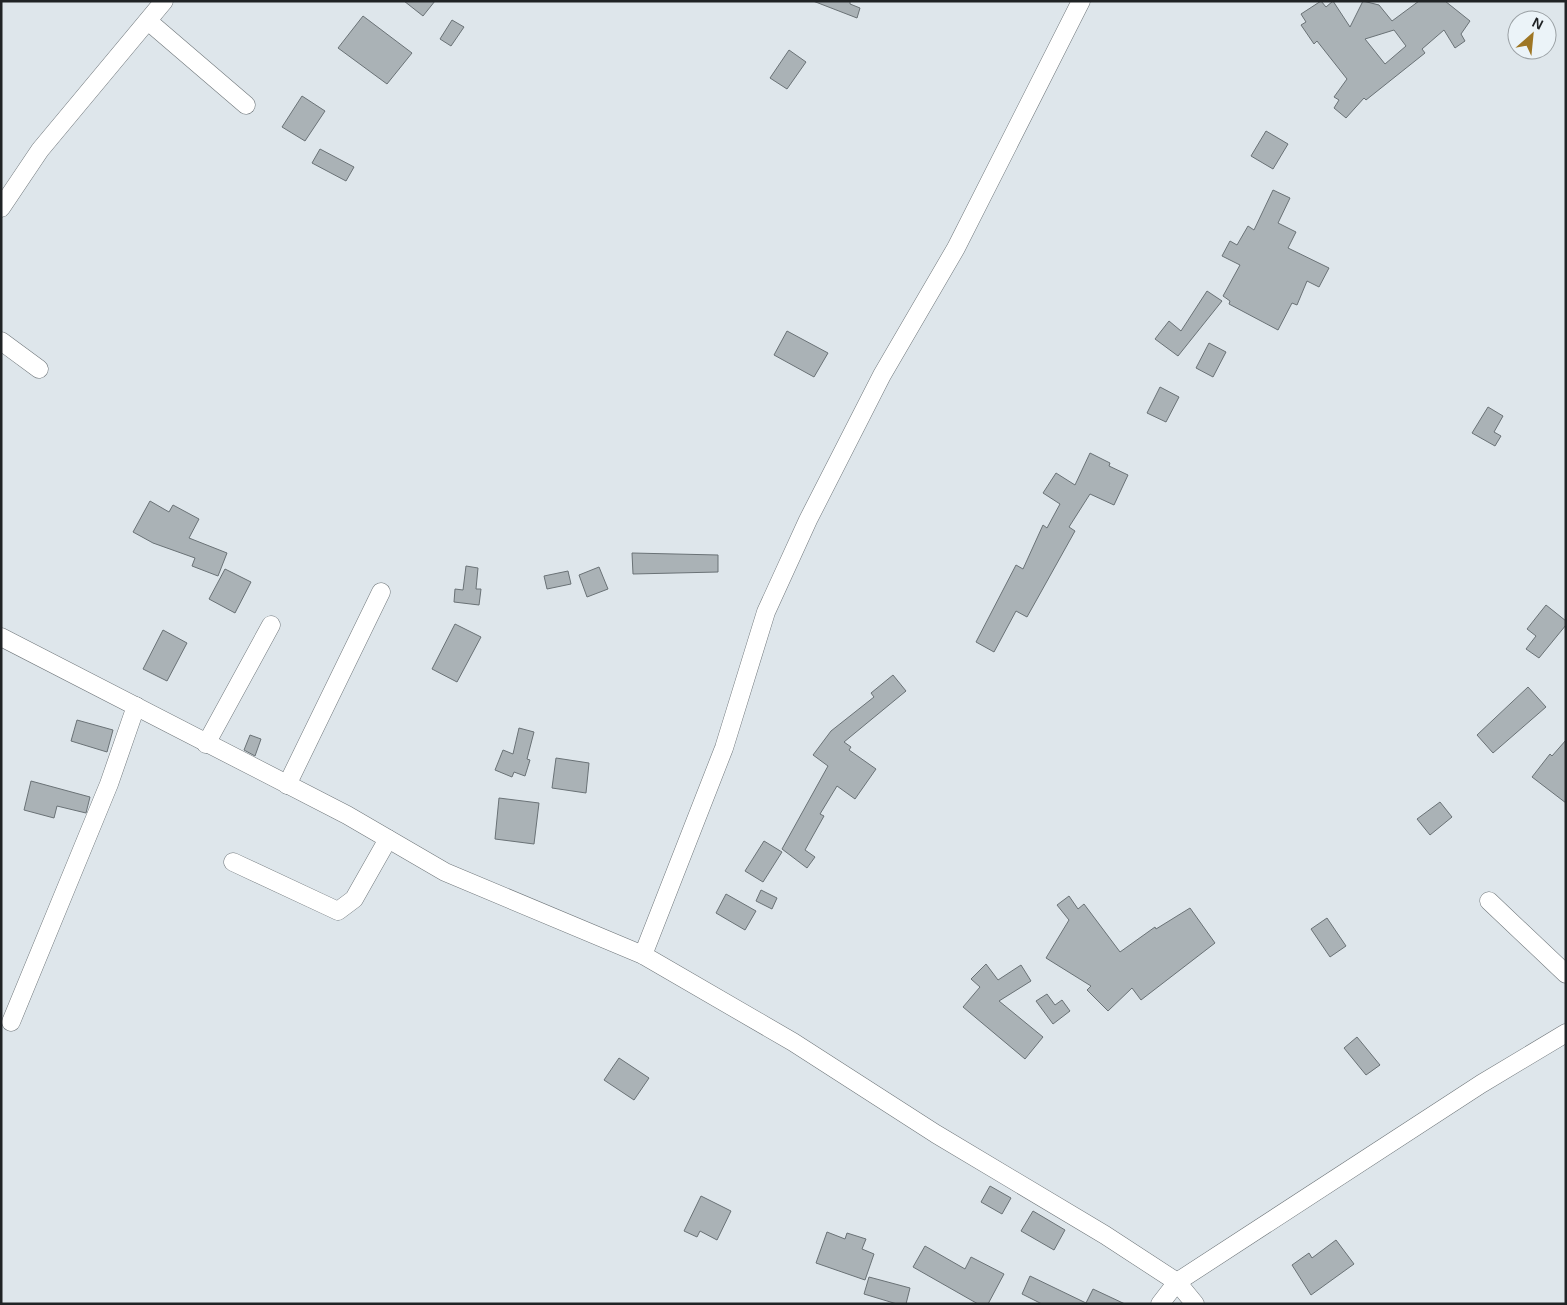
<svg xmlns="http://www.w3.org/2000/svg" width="1567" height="1305" viewBox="0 0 1567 1305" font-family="Helvetica,sans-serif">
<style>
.building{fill:#aab2b6;stroke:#6a7276;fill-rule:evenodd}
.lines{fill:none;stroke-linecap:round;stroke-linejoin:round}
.minor-casing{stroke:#6f767a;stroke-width:19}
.minor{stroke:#fff;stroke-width:18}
</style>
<rect width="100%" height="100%" fill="#dee6eb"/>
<!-- building -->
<g class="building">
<path d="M404,1H435L423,16Z"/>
<path d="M813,1H850V4L860,8L857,18Z"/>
<path d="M1321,1L1326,7L1333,1L1350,27L1363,1L1379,5L1392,21L1419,1H1445L1470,21L1461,34L1465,41L1455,48L1444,30L1422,49L1425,53L1366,100L1364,98L1346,118L1334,108L1339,100L1334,97L1347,79L1317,41L1314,44L1301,25L1306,22L1301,14ZM1394,30L1406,46L1385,64L1365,39Z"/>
<path d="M363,16L412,53L387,84L338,48Z"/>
<path d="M452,20L464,27L451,46L440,39Z"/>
<path d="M789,50L806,62L787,89L770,78Z"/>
<path d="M302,96L325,111L305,141L282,127Z"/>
<path d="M1266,131L1288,144L1273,169L1251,156Z"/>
<path d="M320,149L354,167L346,181L312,163Z"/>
<path d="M1273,190L1290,198L1278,223L1296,232L1288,248L1329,268L1319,287L1307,281L1297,305L1292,303L1278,330L1229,304L1230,301L1223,296L1240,265L1222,256L1230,241L1237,245L1248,226L1254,230Z"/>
<path d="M1207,291L1222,301L1178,356L1155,339L1169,321L1181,331Z"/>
<path d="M787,331L828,353L814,377L774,355Z"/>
<path d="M1209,343L1226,352L1213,377L1196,368Z"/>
<path d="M1160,387L1179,397L1166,422L1147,413Z"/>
<path d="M1488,407L1503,416L1494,432L1501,436L1495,446L1472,433Z"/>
<path d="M1090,453L1110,463L1109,466L1128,475L1114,505L1090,494L1069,527L1075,531L1027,617L1016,611L994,652L976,642L1016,565L1023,569L1043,525L1047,528L1060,504L1043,493L1056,473L1075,485Z"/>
<path d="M150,501L169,512L173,505L199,519L189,538L227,553L218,576L192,566L195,558L153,543L133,532Z"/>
<path d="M632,553L718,555V572L633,574Z"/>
<path d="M466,566L478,568L476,589H481L479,605L454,602L455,589L463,590Z"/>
<path d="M599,567L608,589L587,597L579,575Z"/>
<path d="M225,569L251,582L235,613L209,599Z"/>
<path d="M568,571L571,584L547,589L544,576Z"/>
<path d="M1546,605L1566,621V625L1539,658L1526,649L1536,636L1527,629Z"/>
<path d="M455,624L481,637L457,682L432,669Z"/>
<path d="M163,630L187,643L167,681L143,669Z"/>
<path d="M893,675L906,691L844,742L851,747L849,750L876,769L855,799L837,786L820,814L824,816L805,850L815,857L807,868L782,849L828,766L813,755L831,731L874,697L871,693Z"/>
<path d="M1528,687L1546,707L1493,753L1477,735Z"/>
<path d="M77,720L113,730L107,752L71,741Z"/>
<path d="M519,728L534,732L527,759L530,760L525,776L514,772L512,777L495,770L503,750L513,754Z"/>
<path d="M250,735L261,739L255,756L244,750Z"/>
<path d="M1566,740V803L1532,777L1550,754L1552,756Z"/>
<path d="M556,758L589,763L586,793L552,788Z"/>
<path d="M31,781L90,797L86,813L57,806L54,818L24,810Z"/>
<path d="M499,798L539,803L534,844L495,839Z"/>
<path d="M1440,802L1452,817L1430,835L1417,819Z"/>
<path d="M764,841L782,852L763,882L745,871Z"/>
<path d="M761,890L777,898L772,909L756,901Z"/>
<path d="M726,894L756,911L745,930L716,913Z"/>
<path d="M1069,896L1078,909L1084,904L1120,952L1155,927L1156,929L1190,908L1215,943L1141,1000L1132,988L1108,1011L1087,990L1091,986L1046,958L1069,920L1057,905Z"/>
<path d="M1327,918L1346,946L1330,957L1311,929Z"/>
<path d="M986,964L998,980L1021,965L1031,981L999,1001L1043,1037L1025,1059L963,1007L980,987L971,979Z"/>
<path d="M1047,994L1055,1005L1062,1000L1070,1011L1053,1024L1036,1001Z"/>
<path d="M1357,1037L1380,1065L1366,1075L1344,1048Z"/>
<path d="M619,1058L649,1078L634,1100L604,1080Z"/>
<path d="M990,1186L1011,1198L1002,1214L981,1202Z"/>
<path d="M701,1196L731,1211L717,1240L700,1231L697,1237L684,1231Z"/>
<path d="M1033,1211L1065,1230L1054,1250L1021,1231Z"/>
<path d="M827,1232L845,1239L847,1233L866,1239L862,1249L874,1254L865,1280L816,1263Z"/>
<path d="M1336,1240L1354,1264L1311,1295L1292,1265L1309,1253L1312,1258Z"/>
<path d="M925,1246L965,1269L971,1257L1004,1274L988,1304H978L913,1267Z"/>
<path d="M1030,1276L1086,1303L1093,1289L1125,1304H1042L1022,1294Z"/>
<path d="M869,1277L910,1288L906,1304H897L864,1294Z"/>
</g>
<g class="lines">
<defs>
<g id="minor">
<path d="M148,21L246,105"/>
<path d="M1,208L40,150L164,1"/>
<path d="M1,341L39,369"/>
<path d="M1,637L347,815L445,872L643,955L793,1042L936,1134L1105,1235L1177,1282L1195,1304"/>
<path d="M206,744L271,625"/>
<path d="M287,785L381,592"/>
<path d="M233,862L338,911L354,899L388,839"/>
<path d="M1489,901L1566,974"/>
<path d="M643,955L724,748L766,612L808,520L882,375L956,248L1081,1"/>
<path d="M11,1022L109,784L136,706"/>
<path d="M1160,1304L1177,1282L1481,1084L1566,1033"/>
</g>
</defs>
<!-- minor casing -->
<use href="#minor" class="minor-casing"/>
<!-- minor -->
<use href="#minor" class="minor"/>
</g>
<!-- border -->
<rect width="1567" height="1305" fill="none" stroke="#202325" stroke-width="5"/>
<!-- north arrow -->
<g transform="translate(1532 35) rotate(27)"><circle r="24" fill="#ebf3f8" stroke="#9aa0a4"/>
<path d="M0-4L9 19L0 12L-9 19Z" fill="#9e7624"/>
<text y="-8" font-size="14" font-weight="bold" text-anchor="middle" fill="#202325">N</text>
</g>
</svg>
